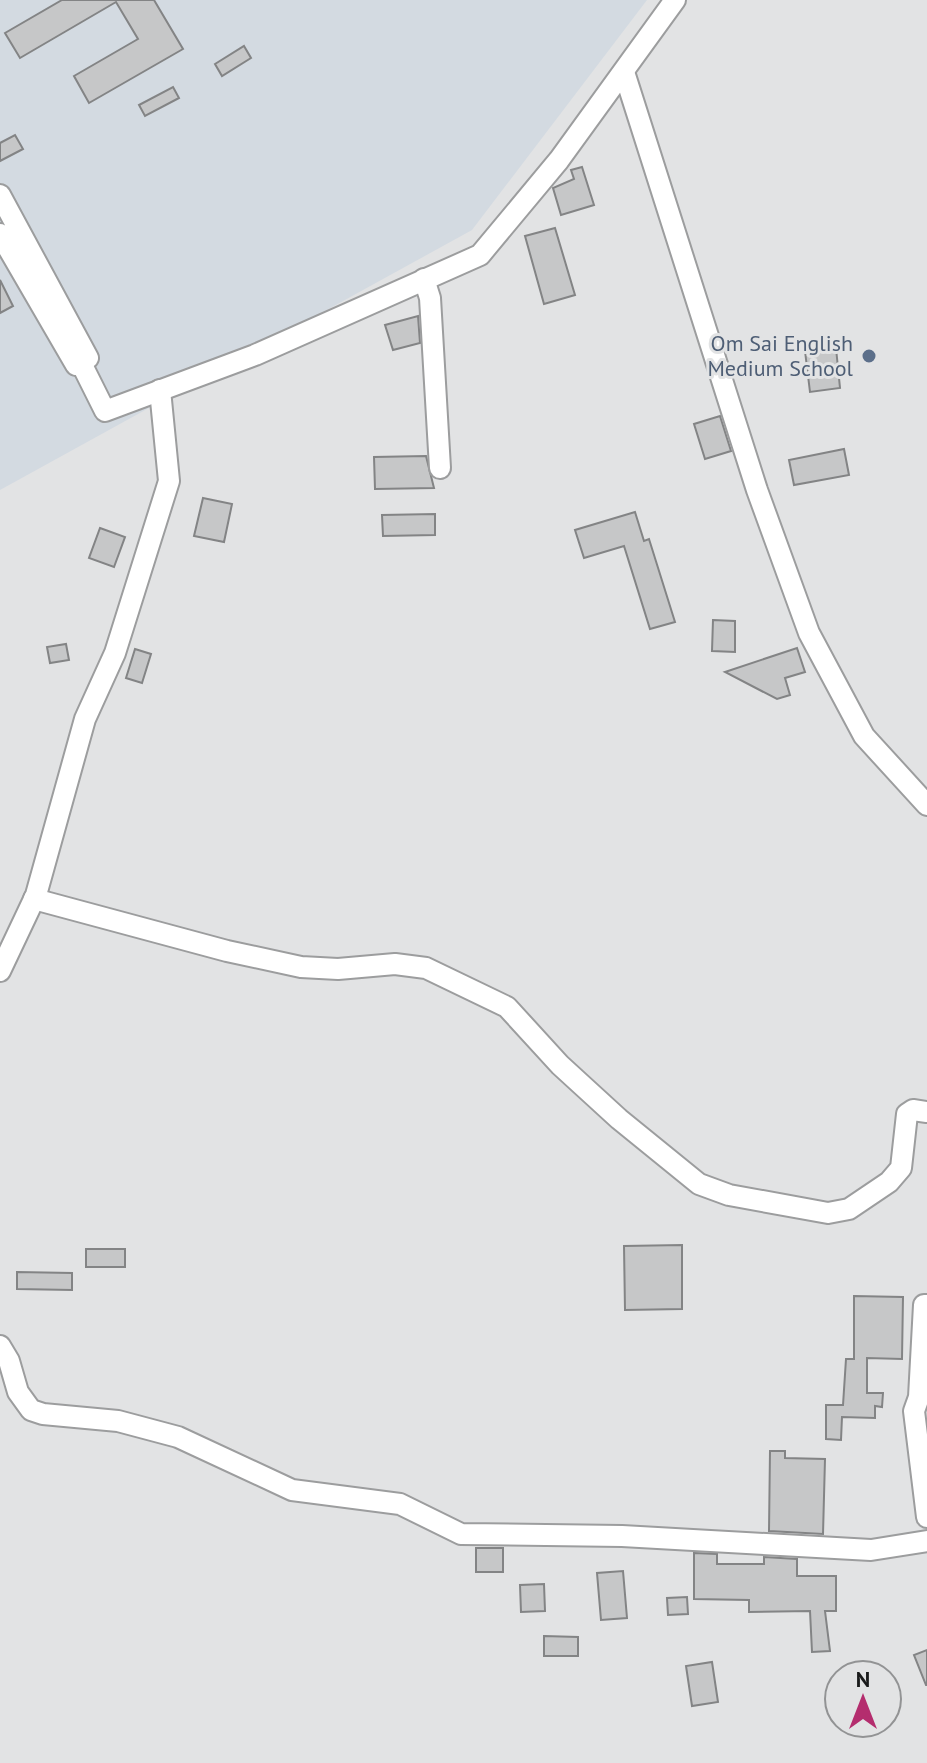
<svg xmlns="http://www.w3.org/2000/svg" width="927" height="1763" viewBox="0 0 927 1763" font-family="'PT Sans',sans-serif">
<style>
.built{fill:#d3dae1}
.building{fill:#c6c7c8;stroke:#838485;stroke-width:2}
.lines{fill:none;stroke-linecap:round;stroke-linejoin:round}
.minor-casing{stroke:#9c9d9e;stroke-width:24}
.minor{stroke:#fff;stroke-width:20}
.service-dot{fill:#5c6f8a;stroke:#e2e3e4;stroke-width:3}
.labels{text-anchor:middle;stroke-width:6;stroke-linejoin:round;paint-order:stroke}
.service-label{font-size:22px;fill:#4e5e75;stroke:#e2e3e4;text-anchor:end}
</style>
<rect width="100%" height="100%" fill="#e2e3e4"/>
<!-- built -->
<path class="built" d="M0,0H647L472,230L0,490Z"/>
<!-- building -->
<g class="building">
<path d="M62,0H154L183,49L89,103L74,76L138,39L116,2L20,58L5,33Z"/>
<path d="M244,46L251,58L222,76L215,64Z"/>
<path d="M173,87L179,98L145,116L139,105Z"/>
<path d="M15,135L23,149L0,161V143Z"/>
<path d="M582,167L594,205L561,215L553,188L574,179L571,170Z"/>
<path d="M555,228L575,295L544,304L525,236Z"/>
<path d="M0,280L13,306L0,313Z"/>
<path d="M418,316L420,343L393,350L385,325Z"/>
<path d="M836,348L840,388L810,392L805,351Z"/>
<path d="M720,416L731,451L705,459L694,424Z"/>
<path d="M844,449L849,475L794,485L789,460Z"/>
<path d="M426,456L434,488L375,489L374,457Z"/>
<path d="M203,498L232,504L224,542L194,536Z"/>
<path d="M635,512L644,541L649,539L675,622L650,629L624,546L584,558L575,530Z"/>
<path d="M435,514V535L383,536L382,515Z"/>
<path d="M100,528L125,537L114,567L89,558Z"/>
<path d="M713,620L735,621V652L712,651Z"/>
<path d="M66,644L69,660L50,663L47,647Z"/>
<path d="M797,648L805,672L785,678L790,695L777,699L725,672Z"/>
<path d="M135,649L151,654L142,683L126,678Z"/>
<path d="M682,1245V1309L625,1310L624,1246Z"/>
<rect x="86" y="1249" width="39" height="18"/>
<path d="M17,1272L72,1273V1290L17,1289Z"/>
<path d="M854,1296L903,1297L902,1359L867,1358V1393H883L882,1407L875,1406V1418L842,1417L841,1440L826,1439V1405H843L846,1359H854Z"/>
<path d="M770,1451H785V1458L825,1459L823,1534L769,1531Z"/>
<rect x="476" y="1548" width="27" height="24"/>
<path d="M694,1553L717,1554V1564H764V1557L797,1559V1576H836V1611H825L830,1651L812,1652L810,1611L749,1612V1600L694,1599Z"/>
<path d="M623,1571L627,1618L601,1620L597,1573Z"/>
<path d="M544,1584L545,1611L521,1612L520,1585Z"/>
<path d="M687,1597L688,1614L668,1615L667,1598Z"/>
<path d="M544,1636L578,1637V1656H544Z"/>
<path d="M927,1650V1685H926L914,1655Z"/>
<path d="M712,1662L718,1702L692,1706L686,1666Z"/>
</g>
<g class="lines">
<defs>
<g id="minor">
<path d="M624,72L757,490L809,633L864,736L927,805"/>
<path d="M0,195L88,358L76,365L0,234"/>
<path d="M424,279L430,298L440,468"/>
<path d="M81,363L105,411L255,355L480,255L559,160L675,0"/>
<path d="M34,899L227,951L301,967L338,969L395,964L426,968L507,1007L560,1065L619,1119L699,1184L729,1195L828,1213L849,1209L889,1182L901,1168L907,1114L913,1110L927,1112"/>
<path d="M0,971L36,895L85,719L115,653L169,481L160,390"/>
<path d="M927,1305H924L919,1397L914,1411L927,1517"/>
<path d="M0,1346L9,1361L18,1392L31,1410L43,1414L118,1421L178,1437L292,1490L400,1504L461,1534L622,1536L871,1550L927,1541"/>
</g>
</defs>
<!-- minor casing -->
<use href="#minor" class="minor-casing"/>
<!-- minor -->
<use href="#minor" class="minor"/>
</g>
<!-- markers -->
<circle class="service-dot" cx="869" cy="356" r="8"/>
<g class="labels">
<!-- service labels -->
<g class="service-label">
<text x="853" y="351">Om Sai English<tspan x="853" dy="25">Medium School</tspan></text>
</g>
</g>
<!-- north arrow -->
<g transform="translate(863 1699)"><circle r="38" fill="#e2e3e4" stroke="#929394" stroke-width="2"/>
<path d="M0-6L14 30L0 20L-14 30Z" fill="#b42d6e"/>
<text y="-12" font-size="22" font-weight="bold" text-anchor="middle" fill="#1a1b1b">N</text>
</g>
</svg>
